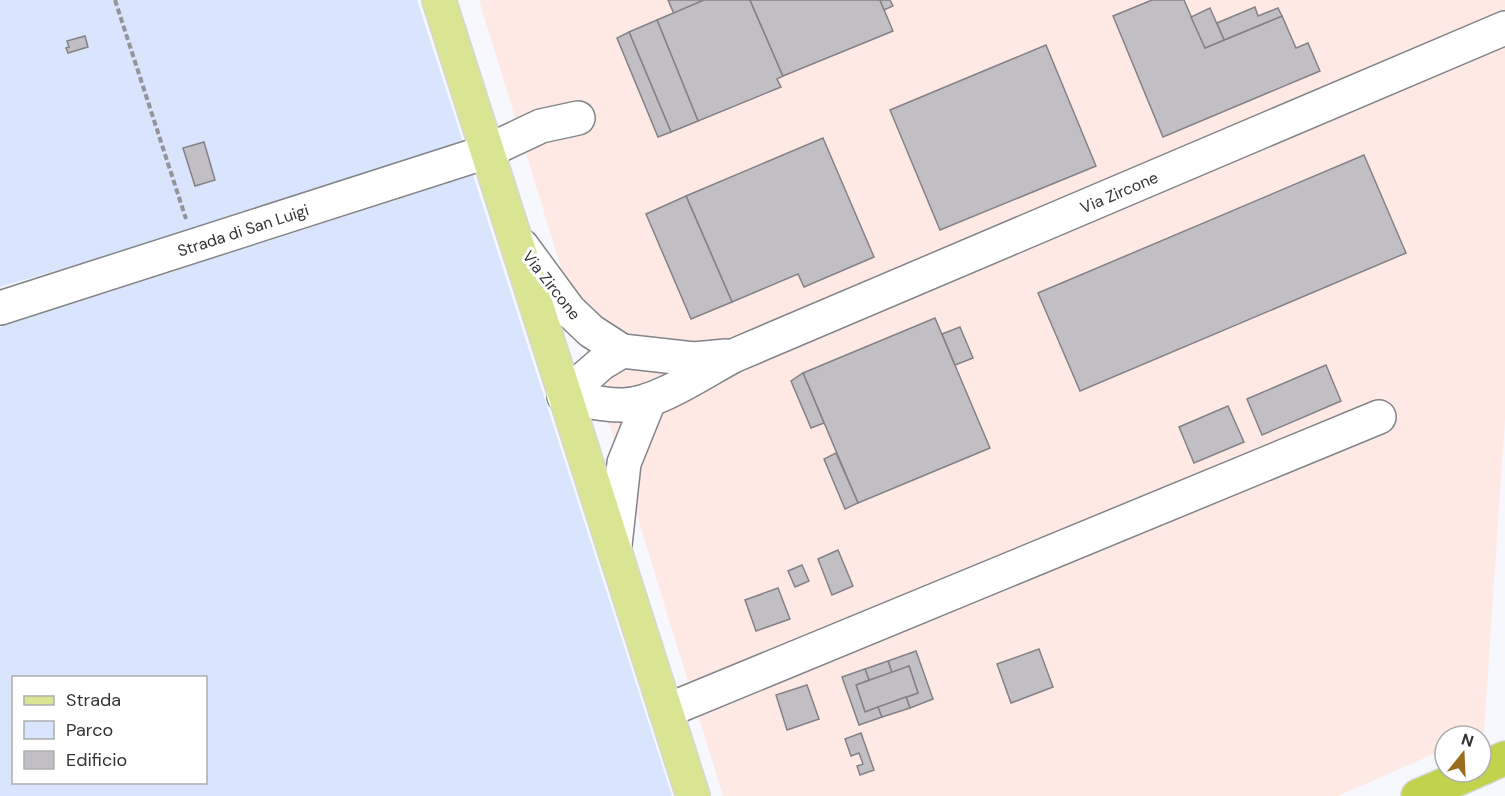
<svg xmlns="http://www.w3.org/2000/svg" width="1505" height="796" viewBox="0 0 1505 796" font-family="'DM Sans',sans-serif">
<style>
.industrial{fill:#fee9e5}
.green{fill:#d9e4fd;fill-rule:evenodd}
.building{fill:#c1bfc3;stroke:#848286;stroke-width:1.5}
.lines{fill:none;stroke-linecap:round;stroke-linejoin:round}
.minor-casing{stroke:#828488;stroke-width:36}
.major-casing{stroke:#d6d6d7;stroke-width:36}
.highway-casing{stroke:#d6d6d7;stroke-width:36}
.path{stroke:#949599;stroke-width:4;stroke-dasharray:6 3;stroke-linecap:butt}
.minor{stroke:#fff;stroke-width:33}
.major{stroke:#dae594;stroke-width:33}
.highway{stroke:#c1d34d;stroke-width:33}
.labels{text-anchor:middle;stroke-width:6;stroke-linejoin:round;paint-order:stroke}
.street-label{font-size:16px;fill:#323335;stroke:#fff}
</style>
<rect width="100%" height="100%" fill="#f6f8fd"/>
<!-- industrial -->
<path class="industrial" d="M479,0H1505V419L1484,732L1475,736H1445V749L1338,796H723Z"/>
<!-- green -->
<g class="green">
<path d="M0,0H417L465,148L198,230L0,287Z"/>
<path d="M473,175L672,796H0V327ZM14,678H206V782H14Z"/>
</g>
<!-- building -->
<g class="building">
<path d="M668,0H704L674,14Z"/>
<path d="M704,0H750L783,76L777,79L781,87L698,121L657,20Z"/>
<path d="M750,0H880L893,31L783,76Z"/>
<path d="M880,0H890L893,6L884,10Z"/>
<path d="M1152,0H1184L1205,48L1282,16L1296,48L1308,43L1320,71L1163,137L1113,16Z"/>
<path d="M1255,7L1258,16L1278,8L1282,16L1224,40L1217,23Z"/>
<path d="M1210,8L1224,40L1205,48L1191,17Z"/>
<path d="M657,20L698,121L671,132L629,32Z"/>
<path d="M629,32L671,132L658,137L617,38Z"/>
<path d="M85,36L88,47L68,53L66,48L69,47L67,41Z"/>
<path d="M1046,45L1096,166L940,230L890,110Z"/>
<path d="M823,138L874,257L804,287L798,274L732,302L686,196Z"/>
<path d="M204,142L215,180L195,186L183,148Z"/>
<path d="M1364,155L1406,253L1080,391L1038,293Z"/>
<path d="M686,196L732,302L691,319L646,214Z"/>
<path d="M935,318L990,448L858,503L803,373Z"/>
<path d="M960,327L973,358L955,365L942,334Z"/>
<path d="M1326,365L1341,401L1262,435L1247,399Z"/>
<path d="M803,373L824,423L811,428L791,381Z"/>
<path d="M1228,406L1244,442L1194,463L1179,427Z"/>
<path d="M836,453L858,503L845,509L824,459Z"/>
<path d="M838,550L853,586L832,595L818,559Z"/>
<path d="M802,565L809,581L795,587L788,571Z"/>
<path d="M778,588L790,619L756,631L745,600Z"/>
<path d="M1039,649L1053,687L1011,703L997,664Z"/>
<path d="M916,651L933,699L910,708L906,697L918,693L909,666L892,673L888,661Z"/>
<path d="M888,661L892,673L869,680L865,669Z"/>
<path d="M909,666L918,693L865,712L856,685Z"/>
<path d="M865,669L869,680L856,685L865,712L878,707L882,717L859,725L842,677Z"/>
<path d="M807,685L819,719L787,730L776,695Z"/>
<path d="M906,697L910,708L882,717L878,707Z"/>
<path d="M861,733L874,770L860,775L857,766L863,764L859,753L851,756L845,739Z"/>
</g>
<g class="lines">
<defs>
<g id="minor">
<path d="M522,246L569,310L591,331L622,351L694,359L726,356"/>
<path d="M0,308L486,152L541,126L578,118"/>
<path d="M564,396C584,400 604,406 624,405C657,404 703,372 733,356L1505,28"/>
<path d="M564,396L602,363L622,351"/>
<path d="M615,545L624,463L649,401"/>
<path d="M666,711L1379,417"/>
</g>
<path id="major" d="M439,0L693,796"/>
<g id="highway">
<path d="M1481,769L1505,758"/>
<path d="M1418,796L1474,772"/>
</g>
</defs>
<!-- minor casing -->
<use href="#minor" class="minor-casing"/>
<!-- major casing -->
<use href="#major" class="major-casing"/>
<!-- highway casing -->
<use href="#highway" class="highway-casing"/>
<!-- path -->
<path class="path" d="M115,0L186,219"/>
<!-- minor -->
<use href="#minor" class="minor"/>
<!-- major -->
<use href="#major" class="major"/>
<!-- highway -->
<use href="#highway" class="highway"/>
</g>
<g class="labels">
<!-- street labels -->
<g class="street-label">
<text transform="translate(1119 192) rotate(-23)" y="6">Via Zircone</text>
<text transform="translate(243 230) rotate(-18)" y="6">Strada di San Luigi</text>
<text transform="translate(552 285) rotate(52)" y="6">Via Zircone</text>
</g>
</g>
<!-- legend -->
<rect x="12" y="676" width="195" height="108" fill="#ffffff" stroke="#adadae" stroke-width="1.5"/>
<rect x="24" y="696" width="30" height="9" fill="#dae594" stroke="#adadae" stroke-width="1.5"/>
<text x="66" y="706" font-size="18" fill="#323335">Strada</text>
<rect x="24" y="721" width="30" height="18" fill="#d9e4fd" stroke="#adadae" stroke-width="1.5"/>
<text x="66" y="736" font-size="18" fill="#323335">Parco</text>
<rect x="24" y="751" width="30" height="18" fill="#c1bfc3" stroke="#adadae" stroke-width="1.5"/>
<text x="66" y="766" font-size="18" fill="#323335">Edificio</text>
<!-- north arrow -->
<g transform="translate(1463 754) rotate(18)"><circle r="28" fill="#ffffff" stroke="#adadae" stroke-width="1.5"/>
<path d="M0-4.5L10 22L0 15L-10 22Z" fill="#9a6d1c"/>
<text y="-9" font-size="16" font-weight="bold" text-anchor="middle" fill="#323335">N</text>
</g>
</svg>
